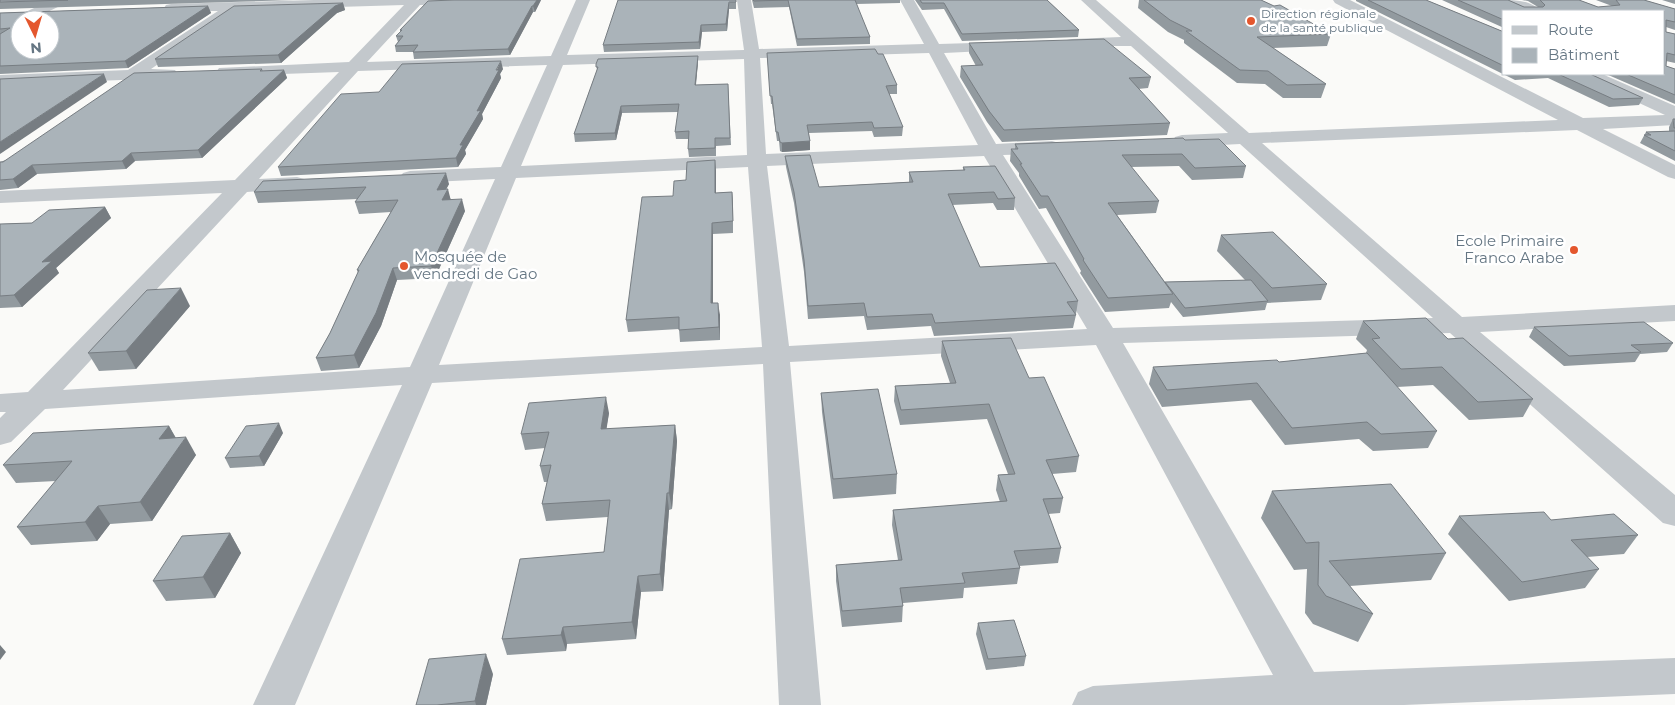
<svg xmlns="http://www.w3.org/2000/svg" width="1675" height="705" viewBox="0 0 1675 705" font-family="Montserrat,sans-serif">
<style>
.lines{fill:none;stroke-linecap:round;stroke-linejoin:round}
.minor{fill:#c3c8cc;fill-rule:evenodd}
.wall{fill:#929a9f}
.shaded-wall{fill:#777d82}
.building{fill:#aab3b9;stroke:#777d82;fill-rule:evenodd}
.poi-dot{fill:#e4572e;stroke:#fff;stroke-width:2}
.labels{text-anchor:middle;stroke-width:5;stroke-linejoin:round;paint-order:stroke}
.far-poi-label{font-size:12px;fill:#657683;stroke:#fff;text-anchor:start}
.poi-label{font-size:15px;fill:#657683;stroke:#fff;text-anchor:end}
</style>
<rect width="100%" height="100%" fill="#fafaf8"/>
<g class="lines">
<!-- minor -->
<g class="minor">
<path d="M51,0H68L66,3L31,20H20V24L13,20L15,17Z"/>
<path d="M314,0H462L455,4L420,5L367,62L551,56L576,0H590L567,55L744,50L737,0H751L759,49L924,44L900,0H914L939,44L1006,42L1011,43L1013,46L1011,49L1006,50L944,53L996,144L1052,141L1059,143L1062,147L1059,151L1052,153L1003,155L1113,328L1433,318L1240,144L1182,147L1175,145L1173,141L1175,137L1182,135L1228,133L1131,46H1067L1065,43L1067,40L1072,39L1121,37L1081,0H1096L1249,133L1558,120L1335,3L1333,0H1350L1583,118L1665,115L1583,77L1581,74H1602L1675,106V125L1603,129L1675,165V179L1668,177L1577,130L1262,143L1462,317L1675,305V321L1480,332L1675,495V526L1663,523L1450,333L1123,343L1314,672L1675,658V694L1404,705H1072L1078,692L1093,686L1273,675L1096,345L790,362L821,705H779L763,364L432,383L295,705H253L402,385L45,409L11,442L0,445V418L6,412H0V394L28,392L222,193L0,203V191L235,180L339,72L225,76L219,74L217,71L219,68L349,62L404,5L237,10L151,69L175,70L177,73L175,76L169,78L0,85V75L128,70L218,11H166L164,8L166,5L171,4ZM929,53L978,145L766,154L760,58ZM744,59L747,155L521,166L563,65ZM547,65L501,167L410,171L403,173L400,177L403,181L410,183L495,179L410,367L63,390L247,192L304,187L307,183L304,179L297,177L259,179L358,71ZM984,156L1087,329L789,346L767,166ZM748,167L762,347L439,365L516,178Z"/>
<path d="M1501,0C1514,0 1531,0 1540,11H1522L1503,3Z"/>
</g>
</g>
<!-- wall -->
<g class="wall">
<path d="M0,0H294L0,9Z"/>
<path d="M541,0L535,12H533L510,55L414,59L413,52H396L395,46L398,42L396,36L400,32V30Z"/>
<path d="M736,0V9H729L727,31L702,32L700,49L604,52L603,45Z"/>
<path d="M752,0H900V3L856,4L870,37V44L797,46L789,7L754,8Z"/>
<path d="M915,0H1047L1079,30L1078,37L962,41L944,9L922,10Z"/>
<path d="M1139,0H1261L1331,34L1327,46L1273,48L1326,84L1321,98H1283L1265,84L1237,83L1184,43V40L1168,32L1138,8Z"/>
<path d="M1356,0H1426L1504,32V74H1590L1643,98L1639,105L1609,107L1548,78L1515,80L1356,1Z"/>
<path d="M1442,0H1508L1524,7H1538L1528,1L1522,0H1579L1598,7L1612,6L1596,0H1644L1675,9V30L1666,27V32L1675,34V63L1666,61V66L1675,69V104L1606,74H1664L1504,11V28Z"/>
<path d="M1662,0H1675V4Z"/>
<path d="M343,3L345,10L337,13L281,63L158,67L155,59Z"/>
<path d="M208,6L211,13L128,68L0,74V13Z"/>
<path d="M969,43L1151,77L1148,88L1138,89L1170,123L1167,135L1002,142L987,122L960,77L961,66H976L969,53Z"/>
<path d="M767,53L878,54L897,85V94H889L903,127L902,136L874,137L872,131L809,133L810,150L782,152L780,151L779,141H777L772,104H771Z"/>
<path d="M698,62L696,85L728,84L731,145L716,146V156L689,157L688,149L689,139H676L675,132L678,112L622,113L616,140L575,142L574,134L597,70L596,64Z"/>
<path d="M262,69L263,71L284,70L287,78L202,158L135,161L126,169L37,174L18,188L0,190V162Z"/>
<path d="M503,69L500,74L501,78L482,114L483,119L465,150L466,154L458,167L281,176L278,167L379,92Z"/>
<path d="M1673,119H1675V161L1640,143L1646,132L1669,131V127Z"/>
<path d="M1185,140L1246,166L1243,178L1192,180L1179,166L1131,167L1159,201L1156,213L1117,215L1165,282L1245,280L1217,251L1221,235L1327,284L1321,300L1267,303L1265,310L1183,317L1171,302L1169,308L1105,312L1080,273L1081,271L1046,208L1039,209L1019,176V173L1010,161L1011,149H1015V144Z"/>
<path d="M785,156L819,187L909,182V172L963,170V167L1015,198L1014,210H997L993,203L952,205L980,267L1078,301L1076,314H1075L1076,315L1073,328L934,336L931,326L867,330L864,316L808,319L804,272L794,203L786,167Z"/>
<path d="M715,160L716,193L732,192L733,203V233L713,234V303L720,315V340L680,342L679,329L628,332L626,320L673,196L686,180Z"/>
<path d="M263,181L449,184L446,189L451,200L465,211L435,278L397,280L381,326L359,368L321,371L316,358L330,333L358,273L357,270L391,212L359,214L355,202L358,199L258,203L254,192Z"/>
<path d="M105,207L111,218L56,268L59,273L22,307L0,308V224L32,223Z"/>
<path d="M190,306L136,369L99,371L88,353Z"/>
<path d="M1363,321L1448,339L1533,399L1523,417L1469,420L1433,385L1397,387L1437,431L1428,448L1373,451L1359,439L1285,445L1251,400L1162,407L1149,384L1153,367L1279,362L1366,353L1367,350L1356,339Z"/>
<path d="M1534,327L1673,343L1667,352L1640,354L1635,362L1564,366L1529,337Z"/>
<path d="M942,341L1029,378L1079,456L1076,472L1052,474L1063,498L1060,513L1048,514L1061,548L1058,563L1019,566L1020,568L1017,584L964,588L963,598L903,603L902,622L842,627L836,581V565L898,560L892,525L893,510L1000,502L996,490L998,475L1008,474L987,419L900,425L894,401L895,386L950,383L941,356Z"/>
<path d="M821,393L897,474L896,494L833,499L822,412Z"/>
<path d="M609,413L606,429L675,425L677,441L672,509L669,510L663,591L641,592L636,639L567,644L566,651L507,655L502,639L604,552L608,517L546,521L542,504L547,482H544L540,466L545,448L525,450L521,434Z"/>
<path d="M169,426L176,438L196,455L152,521L110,524L97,541L31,545L17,527L56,481L16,483L3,465Z"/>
<path d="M283,433L264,466L230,468L225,458Z"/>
<path d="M1272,491L1446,553L1431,580L1350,586L1373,614L1358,642L1313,624L1305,613L1307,569L1294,570L1261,518Z"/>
<path d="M1459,516L1551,520L1638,535L1624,554L1587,557L1599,569L1585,588L1509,601L1448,534Z"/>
<path d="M230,533L241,553L215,598L166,601L153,581Z"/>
<path d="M978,623L1026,656L1024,666L986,670L976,634Z"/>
<path d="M493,674L486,705H416Z"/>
</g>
<!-- shaded-wall -->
<g class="shaded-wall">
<path d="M537,0H541L535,12L533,6Z"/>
<path d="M729,2V9L727,31L726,24Z"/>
<path d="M343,3L345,10L337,13L281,63L278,55L335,6Z"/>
<path d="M208,6L211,13L128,68L125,61Z"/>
<path d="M532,6L533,12L510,55L508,49Z"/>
<path d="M701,25L702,32L700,49L699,42Z"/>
<path d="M698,56V62L695,92V85Z"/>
<path d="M501,61L503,69L500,74L501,78L482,114L483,119L465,150L466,154L458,167L456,158L460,145Z"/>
<path d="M284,70L287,78L202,158L198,150Z"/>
<path d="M104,74L107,82L0,154V142Z"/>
<path d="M621,106L622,113L616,140L615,133Z"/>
<path d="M810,141V150L782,152V143Z"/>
<path d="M131,153L135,161L126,169L122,161Z"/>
<path d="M715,160L716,171V204L715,193Z"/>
<path d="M32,165L37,174L18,188L13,179Z"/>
<path d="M446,173L449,184L440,201L437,190Z"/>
<path d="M448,189L451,201L442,200Z"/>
<path d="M732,192L733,203V233V221Z"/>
<path d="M462,199L465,211L435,278L431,266Z"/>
<path d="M105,207L111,218L56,268L59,273L22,307L14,295L42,262Z"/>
<path d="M712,223L713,234V315L711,303Z"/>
<path d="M393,268L397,280L381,326L359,368L354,355Z"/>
<path d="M181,288L190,306L136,369L126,351Z"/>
<path d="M718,303L720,315V340L719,327Z"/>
<path d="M606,397L609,413L604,445L601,429Z"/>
<path d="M279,423L283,433L264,466L259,456Z"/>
<path d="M675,425L677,441L672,509L669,493Z"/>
<path d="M169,426L179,444L159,439Z"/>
<path d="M186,437L196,455L152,521L140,502Z"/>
<path d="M667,493L669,510L663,591L660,574Z"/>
<path d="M98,506L110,524L97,541L85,522Z"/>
<path d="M230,533L241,553L215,598L203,577Z"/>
<path d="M638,576L641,592L636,639L632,622Z"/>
<path d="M563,627L567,644L566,651L561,635Z"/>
<path d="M0,645L6,652L0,660Z"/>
<path d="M486,654L493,674L486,705H476L475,701Z"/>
</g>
<!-- building -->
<g class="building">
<path d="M0,0H68L0,2Z"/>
<path d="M454,0H537L533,6H532L508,49L413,52L418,45L395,46L403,36H396L402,30H400L428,1Z"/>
<path d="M618,0H736V2H729L726,24L701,25L699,42L603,45Z"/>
<path d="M753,0H855L870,37L797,39L788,0L754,1Z"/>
<path d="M920,0H1047L1079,30L962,34L944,3H922Z"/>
<path d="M1144,0H1261L1274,6L1280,5L1331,34L1257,37L1326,84L1287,85L1268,71L1240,70L1186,31H1192L1170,20Z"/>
<path d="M1368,0H1426L1504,32V66Z"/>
<path d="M1458,0H1508L1524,7H1543L1545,5L1540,0H1579L1598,7L1620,5L1616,0H1644L1675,9V22L1666,20V32L1675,34V55L1667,53L1666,66L1675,69V95L1626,74H1664V11H1504V20Z"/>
<path d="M343,3L335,6L278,55L155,59L234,6Z"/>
<path d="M208,6L125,61L0,66V34L10,28L0,29V13ZM20,20H50V50H20Z"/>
<path d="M1104,39L1151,77L1129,78L1170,123L1004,130L989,111L961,66L983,65L969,43Z"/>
<path d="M875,49L878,54H883L897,85L886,86L903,127L874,128L872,122L807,125L810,141L782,143L780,142L778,132H776L772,96H770L767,53Z"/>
<path d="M698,56L695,85L728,84L730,138H715V148L688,149L689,131L675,132L679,104L621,106L615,133L574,134L598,67H596V64L598,59Z"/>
<path d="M501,61L496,70H499L477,111L481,110L460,145H463L456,158L278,167L341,94L379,92L402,64Z"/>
<path d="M262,69L260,71L284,70L198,150L131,153L122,161L32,165L13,179L0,180V162H3L134,73Z"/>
<path d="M104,74L0,142V79Z"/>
<path d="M1558,74H1590L1643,98L1613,99Z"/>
<path d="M1673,119H1675V128H1674Z"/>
<path d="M1675,131V151L1644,135H1651L1646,132Z"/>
<path d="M1183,138L1185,140L1219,139L1246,166L1195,168L1182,154L1122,155L1159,201L1108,203L1173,294L1108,298L1083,260L1084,259L1048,196H1041L1020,164H1022L1011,149H1018L1015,144Z"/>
<path d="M810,155L819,187L913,182L909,172L965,170L963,167L995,166L1015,198L998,199L994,192L948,194L980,267L1055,263L1078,301L1067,302L1076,315L935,323L932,314L867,317L864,303L808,306L804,260L794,192L785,156Z"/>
<path d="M715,160V193L732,192L733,221L712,223L711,303H718L719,327L679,330V317L626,320L642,197L673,196L674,181L686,180L687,162Z"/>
<path d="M446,173L437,190L448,189L442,200L462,199L431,266L393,268L376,313L354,355L316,358L330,333L359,270H357L398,200L355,202L366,187L254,192L263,181Z"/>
<path d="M105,207L42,262L52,261L14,295L0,296V224L32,223L49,210Z"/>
<path d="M1273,232L1327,284L1272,288L1221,235Z"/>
<path d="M1251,280L1268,301L1185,308L1165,282Z"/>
<path d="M181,288L126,351L88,353L147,290Z"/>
<path d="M1426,318L1448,339L1463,338L1533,399L1478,402L1442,367L1401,369L1372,339L1380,338L1363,321Z"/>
<path d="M1644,322L1673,343L1631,345L1641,352L1569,356L1534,327Z"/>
<path d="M1011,338L1029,378L1044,377L1079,456L1046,460L1063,498L1043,499L1061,548L1014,551L1020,568L962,573L965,583L900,588L903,606L842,611L836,565L902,560L893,510L1007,501L998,475L1015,474L989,404L901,410L895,386L956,383L942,341Z"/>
<path d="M1367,353L1437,431L1381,434L1367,422L1292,428L1257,383L1167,390L1153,367L1277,360L1279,362Z"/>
<path d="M878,389L897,474L833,479L821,393Z"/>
<path d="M606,397L601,429L675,425L669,493H667L660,574L638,576L632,622L563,627L561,635L502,639L520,559L604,552L610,500L542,504L551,465L540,466L549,432L521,434L529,403Z"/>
<path d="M279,423L259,456L225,458L246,426Z"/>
<path d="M169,426L159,439L186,437L140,502L98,506L85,522L17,527L72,461L3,465L33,433Z"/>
<path d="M1391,484L1446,553L1329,561L1373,614L1326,596L1318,585L1319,542L1306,543L1272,491Z"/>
<path d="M1544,512L1551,520L1614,514L1638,535L1571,540L1599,569L1522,582L1459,516Z"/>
<path d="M230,533L203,577L153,581L182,536Z"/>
<path d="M1014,620L1026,656L988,659L978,623Z"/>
<path d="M486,654L475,701L437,705H416L429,659Z"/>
</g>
<!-- markers -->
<g class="poi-dot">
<circle cx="1251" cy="21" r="5"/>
<circle cx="1574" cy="250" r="5"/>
<circle cx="404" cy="266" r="5"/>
</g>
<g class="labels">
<!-- far-poi labels -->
<g class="far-poi-label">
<text x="1261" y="18">Direction régionale<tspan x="1261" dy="14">de la santé publique</tspan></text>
</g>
<!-- poi labels -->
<g class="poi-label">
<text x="1564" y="246">Ecole Primaire<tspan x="1564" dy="17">Franco Arabe</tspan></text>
<text x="414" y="262" text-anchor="start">Mosquée de<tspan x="414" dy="17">vendredi de Gao</tspan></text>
</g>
</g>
<!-- legend -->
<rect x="1502" y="10" width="162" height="65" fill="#ffffff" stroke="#c1c8cd"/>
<rect x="1512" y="26" width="25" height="8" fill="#c3c8cc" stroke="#c1c8cd"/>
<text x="1548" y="35" font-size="15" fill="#657683">Route</text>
<rect x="1512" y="48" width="25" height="15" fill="#aab3b9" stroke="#c1c8cd"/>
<text x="1548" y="60" font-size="15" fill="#657683">Bâtiment</text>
<!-- north arrow -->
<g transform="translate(35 35) rotate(175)"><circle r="24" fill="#ffffff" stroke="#c1c8cd"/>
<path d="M0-4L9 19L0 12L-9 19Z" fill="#e4572e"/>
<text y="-8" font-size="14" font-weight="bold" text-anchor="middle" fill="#657683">N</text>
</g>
</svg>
